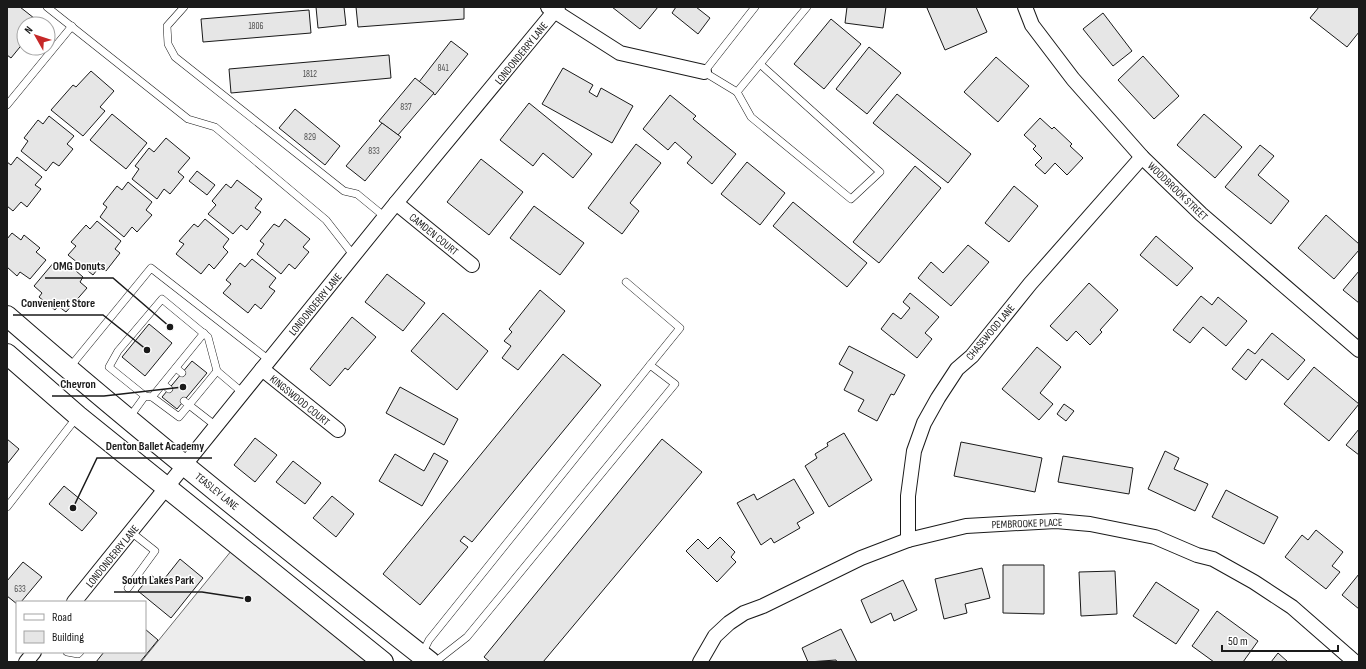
<svg xmlns="http://www.w3.org/2000/svg" width="1366" height="669" viewBox="0 0 1366 669" font-family="'Sofia Sans Condensed',sans-serif">
<style>
.built{fill:#ededed;stroke:#6a6a6a}
.building{fill:#e6e6e6;stroke:#1a1a1a}
.lines{fill:none;stroke-linecap:round;stroke-linejoin:round}
.service-casing{stroke:#1a1a1a;stroke-width:8}
.minor-casing{stroke:#1a1a1a;stroke-width:16}
.secondary-casing{stroke:#1a1a1a;stroke-width:22}
.service{stroke:#fff;stroke-width:7}
.minor{stroke:#fff;stroke-width:14}
.secondary{stroke:#fff;stroke-width:20}
.labels{text-anchor:middle;stroke-width:3;stroke-linejoin:round;paint-order:stroke}
.number-label{font-size:9px;fill:#4d4d4d}
.street-label{font-size:11px;fill:#1a1a1a;stroke:#fff}
.leader{fill:none;stroke:#1a1a1a;stroke-width:1.5}
.callout-dot{fill:#1a1a1a;stroke:#fff;stroke-width:1.5}
.callout-label{font-size:12px;text-anchor:middle;font-weight:bold;fill:#1a1a1a;stroke:#fff;stroke-width:3;stroke-linejoin:round;paint-order:stroke}
</style>
<rect width="100%" height="100%" fill="#fff"/>
<!-- built -->
<path class="built" d="M236,545L381,662H141Z"/>
<!-- building -->
<g class="building">
<path d="M7,7H20L39,22L38,24H24V42L11,58L7,55Z"/>
<path d="M316,7H344L346,25L318,28Z"/>
<path d="M356,7H464V19L358,27Z"/>
<path d="M612,7H658L640,29Z"/>
<path d="M676,7H696L710,18L698,34L672,13Z"/>
<path d="M847,7H886L883,28L845,23Z"/>
<path d="M929,7H976L987,32L945,50L927,8Z"/>
<path d="M1319,7H1359V32L1347,47L1310,18Z"/>
<path d="M309,10L311,33L203,42L201,19Z"/>
<path d="M1103,13L1132,51L1113,66L1083,29Z"/>
<path d="M831,19L861,44L824,89L794,64Z"/>
<path d="M451,41L468,54L435,95L419,82Z"/>
<path d="M869,47L901,73L867,114L836,89Z"/>
<path d="M389,55L391,78L231,93L229,69Z"/>
<path d="M1143,56L1179,96L1154,119L1118,80Z"/>
<path d="M996,57L1029,86L998,122L964,92Z"/>
<path d="M563,68L593,85L589,92L597,97L601,88L633,106L612,143L542,104Z"/>
<path d="M91,71L114,91L100,107L105,111L83,136L51,110L73,85L76,87Z"/>
<path d="M415,78L434,93L398,135L379,121Z"/>
<path d="M897,94L971,154L948,183L873,123Z"/>
<path d="M670,95L696,116L693,119L736,154L712,184L687,163L692,157L675,142L668,150L643,129Z"/>
<path d="M529,103L592,154L573,178L543,153L533,166L500,140Z"/>
<path d="M295,109L340,146L325,165L279,128Z"/>
<path d="M112,114L147,143L126,169L90,140Z"/>
<path d="M1204,114L1242,147L1215,178L1177,145Z"/>
<path d="M49,116L74,136L67,144L73,149L59,166L53,162L46,171L21,151L28,141L24,138L38,120L43,124Z"/>
<path d="M1040,118L1052,129L1054,127L1072,144L1070,146L1083,158L1067,175L1055,163L1045,174L1035,165L1042,158L1033,149L1036,146L1024,135Z"/>
<path d="M382,123L401,137L365,181L346,166Z"/>
<path d="M166,138L190,158L178,172L184,177L170,194L164,189L157,199L132,179L139,169L135,166L149,148L154,152Z"/>
<path d="M636,144L661,163L630,203L639,211L622,234L588,208Z"/>
<path d="M1260,145L1274,156L1258,175L1289,201L1271,224L1225,187Z"/>
<path d="M17,157L42,177L35,185L41,189L27,207L21,202L13,211L7,206V162L11,165Z"/>
<path d="M481,159L523,192L489,235L447,202Z"/>
<path d="M747,162L785,193L760,225L721,194Z"/>
<path d="M915,166L941,188L879,263L853,242Z"/>
<path d="M197,171L215,185L207,195L189,181Z"/>
<path d="M237,180L262,199L255,208L261,212L247,230L241,225L233,234L208,214L216,205L212,201L226,184L231,188Z"/>
<path d="M128,182L152,202L146,210L152,215L137,232L132,227L124,237L100,217L107,207L103,204L117,186L122,190Z"/>
<path d="M1014,186L1038,206L1009,242L985,223Z"/>
<path d="M793,202L867,263L847,287L773,226Z"/>
<path d="M534,206L584,243L560,275L510,238Z"/>
<path d="M1326,215L1359,244V250L1334,279L1298,248Z"/>
<path d="M205,219L229,239L223,247L228,252L214,269L209,264L201,274L176,254L184,244L179,241L194,224L198,227Z"/>
<path d="M285,219L310,239L303,247L309,252L295,269L289,264L281,274L257,254L264,244L260,241L274,224L279,227Z"/>
<path d="M97,221L121,241L115,249L120,253L106,271L100,266L93,275L68,255L76,246L71,242L86,225L90,229Z"/>
<path d="M12,233L21,240L24,235L40,248L36,252L46,260L30,279L20,272L17,276L7,267V239Z"/>
<path d="M1156,236L1193,268L1177,286L1140,255Z"/>
<path d="M968,245L989,262L951,306L918,278L931,262L943,273Z"/>
<path d="M252,259L276,278L269,287L275,291L261,309L255,304L248,313L223,293L231,284L226,280L240,263L245,267Z"/>
<path d="M55,261L64,268L68,264L83,277L80,282L87,288L66,312L58,306L55,310L39,297L42,293L34,286Z"/>
<path d="M1359,271V303L1343,290Z"/>
<path d="M387,274L425,303L403,331L365,302Z"/>
<path d="M1089,283L1118,310L1100,330L1102,332L1090,345L1076,331L1067,341L1050,326Z"/>
<path d="M540,290L565,311L518,370L502,358L511,346L504,341L512,332L509,329Z"/>
<path d="M910,293L939,317L925,333L932,339L917,358L881,329L893,313L901,319L910,308L903,302Z"/>
<path d="M1201,296L1212,305L1218,297L1247,321L1226,346L1203,327L1190,343L1173,330Z"/>
<path d="M443,313L488,351L457,390L411,351Z"/>
<path d="M352,317L376,337L348,370L345,368L330,386L310,369Z"/>
<path d="M149,324L172,343L145,376L122,357Z"/>
<path d="M1272,333L1305,360L1288,380L1262,359L1246,380L1232,369L1248,349L1255,354Z"/>
<path d="M849,346L905,375L894,395L891,394L877,421L858,411L864,400L844,390L853,372L839,364Z"/>
<path d="M1037,347L1061,367L1040,393L1053,404L1039,420L1002,389Z"/>
<path d="M563,354L601,385L472,542L464,536L460,541L468,547L420,605L383,574Z"/>
<path d="M192,361L207,373L177,409L162,397Z"/>
<path d="M1314,367L1359,404L1329,441L1284,404Z"/>
<path d="M400,387L458,419L444,445L386,413Z"/>
<path d="M1064,404L1074,411L1066,421L1057,414Z"/>
<path d="M1359,429V455L1346,445Z"/>
<path d="M844,433L872,480L829,507L805,466L817,458L815,454L828,446L827,443Z"/>
<path d="M255,438L277,455L255,482L234,465Z"/>
<path d="M7,439L19,449L7,464Z"/>
<path d="M662,439L702,472L543,662H490L484,657Z"/>
<path d="M961,442L1042,458L1035,492L954,476Z"/>
<path d="M1165,451L1179,458L1174,469L1208,484L1195,511L1148,489Z"/>
<path d="M434,453L448,461L422,506L379,481L395,454L424,471Z"/>
<path d="M1063,456L1133,468L1129,494L1058,482Z"/>
<path d="M293,461L321,483L305,504L276,482Z"/>
<path d="M794,479L814,513L797,523L800,528L774,543L771,538L761,545L737,503L754,494L757,500Z"/>
<path d="M64,486L97,513L82,531L49,504Z"/>
<path d="M1226,490L1278,517L1264,544L1212,517Z"/>
<path d="M332,496L354,514L336,537L313,518Z"/>
<path d="M1316,530L1343,552L1332,566L1340,572L1326,589L1285,557L1302,535L1308,540Z"/>
<path d="M720,537L735,552L731,557L736,562L717,582L686,551L698,539L708,549Z"/>
<path d="M180,559L203,578L171,618L138,591L151,575L161,583Z"/>
<path d="M23,562L42,577L21,602H17V604L7,596V581Z"/>
<path d="M1003,565H1044V614L1003,613Z"/>
<path d="M982,568L990,598L965,604L967,613L944,619L935,579Z"/>
<path d="M1115,571L1117,614L1081,616L1079,572Z"/>
<path d="M1359,574V609L1342,595Z"/>
<path d="M903,580L917,610L894,621L891,613L871,623L861,600Z"/>
<path d="M1156,582L1199,610L1176,644L1133,616Z"/>
<path d="M1217,611L1258,641L1243,662H1214L1192,646Z"/>
<path d="M145,629L158,640L140,662H96L104,652H145Z"/>
<path d="M841,629L857,662H837L836,660L808,662L802,648Z"/>
<path d="M1278,653L1288,662H1271Z"/>
</g>
<g class="lines">
<defs>
<g id="service">
<path d="M47,7L188,119L215,127L326,220L354,256"/>
<path d="M184,7L167,26L168,44L175,57L344,191L357,194L385,217"/>
<path d="M755,7L704,72L737,92L807,7"/>
<path d="M737,92L751,117L851,199L880,172L760,64"/>
<path d="M7,105L72,26"/>
<path d="M626,282L680,328L650,365"/>
<path d="M70,367L151,268L269,360"/>
<path d="M176,368L182,373"/>
<path d="M163,384L169,389"/>
<path d="M145,396L109,367L118,351L162,299L208,337L217,371L243,393"/>
<path d="M152,397L179,417L189,405L184,401"/>
<path d="M129,418L145,396L152,397L204,333"/>
<path d="M216,426L189,405L217,371"/>
<path d="M7,507L77,417"/>
<path d="M128,588L155,551L131,532"/>
<path d="M67,652L78,654L80,652"/>
<path d="M422,654L429,640L650,365L675,384L467,637L435,662"/>
</g>
<g id="minor">
<path d="M548,7L620,53L704,72"/>
<path d="M1025,7L1032,25L1073,79L1142,157L1201,214L1359,350"/>
<path d="M396,203L472,265"/>
<path d="M262,369L338,430"/>
<path d="M908,540V496L914,451L924,423L938,398L957,369L972,356L1030,284L1142,157"/>
<path d="M74,602L396,203L558,7"/>
<path d="M26,662L34,652"/>
<path d="M700,662L715,636L729,623L744,613L763,606L861,558L908,540L966,526L1056,521L1090,524L1155,537L1197,555L1213,559L1254,582L1292,607L1355,662"/>
</g>
<g id="secondary">
<path d="M7,316C144,435 287,549 430,662"/>
<path d="M7,354L78,416L383,662"/>
</g>
</defs>
<!-- service casing -->
<use href="#service" class="service-casing"/>
<!-- minor casing -->
<use href="#minor" class="minor-casing"/>
<!-- secondary casing -->
<use href="#secondary" class="secondary-casing"/>
<!-- service -->
<use href="#service" class="service"/>
<!-- minor -->
<use href="#minor" class="minor"/>
<!-- secondary -->
<use href="#secondary" class="secondary"/>
</g>
<g class="labels">
<!-- number labels -->
<g class="number-label">
<text x="256" y="29">1806</text>
<text x="443" y="71">841</text>
<text x="310" y="77">1812</text>
<text x="406" y="110">837</text>
<text x="310" y="140">829</text>
<text x="374" y="154">833</text>
<text x="20" y="592">633</text>
</g>
<!-- street labels -->
<g class="street-label">
<text transform="translate(521 53) rotate(-51)" y="4">LONDONDERRY LANE</text>
<text transform="translate(1178 191) rotate(44)" y="4">WOODBROOK STREET</text>
<text transform="translate(434 234) rotate(39)" y="4">CAMDEN COURT</text>
<text transform="translate(315 304) rotate(-51)" y="4">LONDONDERRY LANE</text>
<text transform="translate(990 332) rotate(-50)" y="4">CHASEWOOD LANE</text>
<text transform="translate(300 400) rotate(39)" y="4">KINGSWOOD COURT</text>
<text transform="translate(217 491) rotate(39)" y="4">TEASLEY LANE</text>
<text transform="translate(1027 523) rotate(-2)" y="4">PEMBROOKE PLACE</text>
<text transform="translate(112 556) rotate(-51)" y="4">LONDONDERRY LANE</text>
</g>
</g>
<!-- callouts -->
<path class="leader" d="M170 327L113 278H45M147 350L103 315H13M183 387L104 396H52M73 508L97 458H212M248 599L202 592H114"/>
<g class="callout-dot">
<circle cx="170" cy="327" r="4"/>
<circle cx="147" cy="350" r="4"/>
<circle cx="183" cy="387" r="4"/>
<circle cx="73" cy="508" r="4"/>
<circle cx="248" cy="599" r="4"/>
</g>
<g class="callout-label">
<text x="79" y="270">OMG Donuts</text>
<text x="58" y="307">Convenient Store</text>
<text x="78" y="388">Chevron</text>
<text x="155" y="450">Denton Ballet Academy</text>
<text x="158" y="584">South Lakes Park</text>
</g>
<!-- border -->
<rect width="1366" height="669" fill="none" stroke="#1a1a1a" stroke-width="16"/>
<!-- legend -->
<rect x="16" y="601" width="130" height="52" fill="#ffffff" stroke="#a3a3a3"/>
<rect x="24" y="614" width="20" height="6" fill="#ffffff" stroke="#a3a3a3"/>
<text x="52" y="621" font-size="12" fill="#1a1a1a">Road</text>
<rect x="24" y="631" width="20" height="12" fill="#e6e6e6" stroke="#a3a3a3"/>
<text x="52" y="641" font-size="12" fill="#1a1a1a">Building</text>
<!-- north arrow -->
<g transform="translate(36 36) rotate(309)"><circle r="19" fill="#ffffff" stroke="#a3a3a3"/>
<path d="M0-3L7 15L0 10L-7 15Z" fill="#c62828"/>
<text y="-6" font-size="11" font-weight="bold" text-anchor="middle" fill="#1a1a1a">N</text>
</g>
<!-- scale -->
<path d="M1222 645v6h116v-6" fill="none" stroke="#1a1a1a" stroke-width="2"/>
<text x="1228" y="645" font-size="12" fill="#1a1a1a" stroke="#ffffff" stroke-width="3" paint-order="stroke">50 m</text>
</svg>
